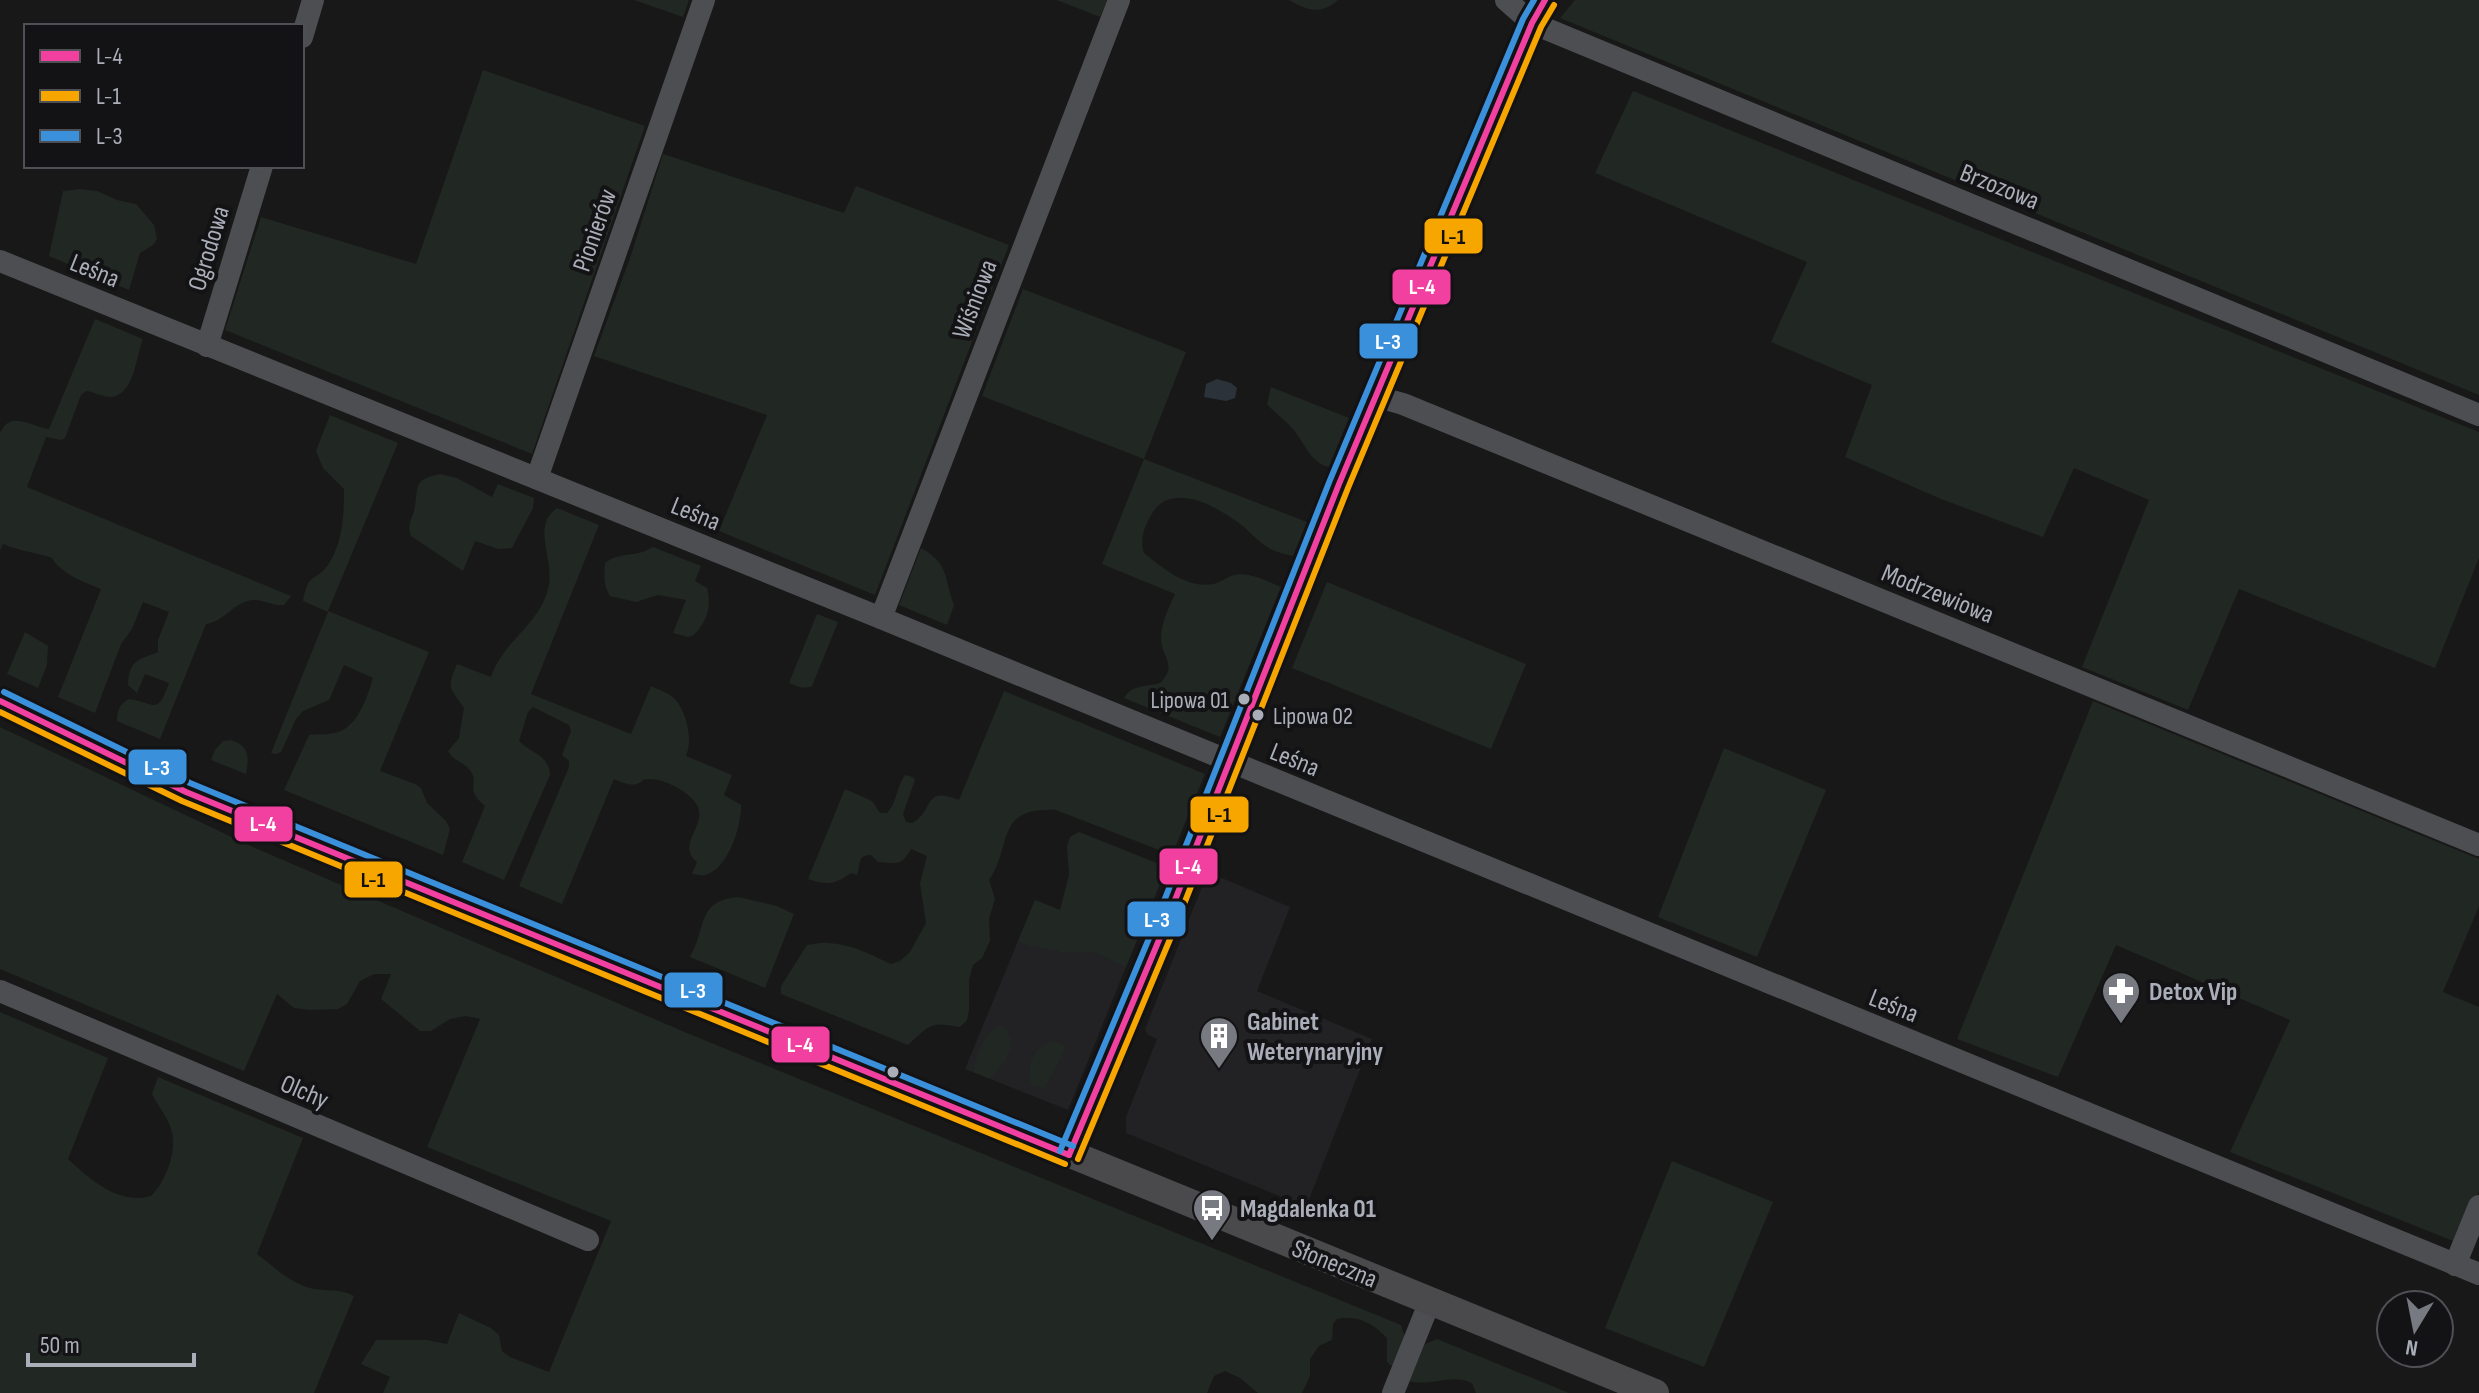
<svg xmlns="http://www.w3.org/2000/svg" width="2479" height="1393" viewBox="0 0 2479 1393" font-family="'Sofia Sans Condensed',sans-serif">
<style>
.built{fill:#222224}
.green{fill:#212722}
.water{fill:#2c323a}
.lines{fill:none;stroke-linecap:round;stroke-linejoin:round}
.minor{stroke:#4d4e51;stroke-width:22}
.major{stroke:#4a4a4d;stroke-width:28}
.bus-1-casing{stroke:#131214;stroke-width:12}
.bus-2-casing{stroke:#131214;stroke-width:12}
.bus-3-casing{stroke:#131214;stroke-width:12}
.bus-1{stroke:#f240a1;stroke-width:6}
.bus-2{stroke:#f7a600;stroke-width:6}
.bus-3{stroke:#3a90db;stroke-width:6}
.bus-dot{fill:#aaaeb9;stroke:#131214;stroke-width:3}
.labels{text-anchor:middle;stroke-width:8;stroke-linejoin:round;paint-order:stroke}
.bus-label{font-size:24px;fill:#aaaeb9;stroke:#131214;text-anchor:end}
.street-label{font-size:26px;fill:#aaaeb9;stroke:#131214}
.poi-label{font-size:26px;font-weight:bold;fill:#aaaeb9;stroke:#131214;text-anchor:start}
.line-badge{stroke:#131214;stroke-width:3}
.badge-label{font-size:22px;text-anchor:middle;font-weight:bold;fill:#fff}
.pale-badge-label{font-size:22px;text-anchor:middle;font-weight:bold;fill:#111}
</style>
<rect width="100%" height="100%" fill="#181818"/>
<!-- built -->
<g class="built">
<path d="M1208,872L1290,907L1257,991L1372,1039L1306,1207L1126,1133V1117L1157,1039L1148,1035L1145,1029Z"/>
<path d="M1035,900L1136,942L1068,1110L965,1069Z"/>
</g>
<!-- green -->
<g class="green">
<path d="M634,0H689L683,17Z"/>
<path d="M1057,0H1107L1100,17Z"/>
<path d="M1289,0H1338C1321,15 1308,11 1289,0Z"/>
<path d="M1575,0H2479V395L1560,18Z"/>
<path d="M483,70L645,126L532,454L225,330L261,217L416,264Z"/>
<path d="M1633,91L2479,432V558L2435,668L2239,589L2188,710L2082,667L2149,500L2074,468L2043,537L1941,499L1845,457L1872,385L1771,342L1807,262L1595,173Z"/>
<path d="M663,154L844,213L856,186L1009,245L875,595L719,531L767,415L594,356L631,255Z"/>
<path d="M80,189L97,191L117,200L136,204L154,225L157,239L153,245L140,253L129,290L49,256L63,191Z"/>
<path d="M1023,289L1186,352L1144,459L1307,522L1293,556C1285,554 1277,553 1269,548C1257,541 1248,529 1236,521C1214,505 1172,483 1153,512C1145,525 1139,538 1144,553C1163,568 1187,589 1213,584C1220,583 1225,578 1231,576C1246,570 1267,581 1281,587L1220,737L1124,698C1132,684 1147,687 1160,683C1179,665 1160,657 1161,636C1162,621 1169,607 1175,594L1102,564L1144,459L982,396Z"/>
<path d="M95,319L143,339C136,355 135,395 111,397C103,397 94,392 86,391L81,395L65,438L61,440L46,437L27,487L291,596L284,605C272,606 263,599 252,600C233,603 225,621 206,624L160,739L117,721C117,711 119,704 129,699C156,703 157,716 169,683L145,674L137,693L128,685C129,660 138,660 158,652V640L169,612L143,602L132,629L121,644L95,713L58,697L101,589C84,582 61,574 52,558C35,552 19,551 3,544L0,550V433C10,409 32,427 49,429Z"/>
<path d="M1271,387L1349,418L1329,467C1309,463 1303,438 1290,426C1283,418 1273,412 1267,404Z"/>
<path d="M330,415L398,443L328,611L429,652L380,771L415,784L421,788L427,803L446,821L450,829L443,855L284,790L309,735C319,734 332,735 341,731C359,723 368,695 373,678L344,665L329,700L303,711L296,719L281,752L276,754L271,753L328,612L303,601C309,570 315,583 328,565C343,542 344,515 344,489L323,468L316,451Z"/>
<path d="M440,474L457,478L492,497L498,484L534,498L533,508L512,548L498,549L475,541L463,571L411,536C407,525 411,521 414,511C420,488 410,480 440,474Z"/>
<path d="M557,508L599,525L531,694L631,734L651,686C659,690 669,693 675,699C687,713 693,740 686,756L732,775L724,795L741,805C742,825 728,870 705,875C700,876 696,874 692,874L697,862C675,845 708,825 697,805C690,792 663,778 649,779C638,780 647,780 637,784C629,786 621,782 614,779L562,904L519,886L569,767V761L562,755L571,731L569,725L533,707L528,712L519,741C531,753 550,756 550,775L504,880L462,862L485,806C463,788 481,783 469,769C462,761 453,761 448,751L459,738L464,708C450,687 446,690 457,664L491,677C503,641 539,625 548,589C556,560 530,527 557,508Z"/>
<path d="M653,547L701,566L695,581L707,588C712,607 707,621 694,635L688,637L673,633L686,600L658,595L636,602L610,596C603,584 604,576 605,563C621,551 636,558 653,547Z"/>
<path d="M921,548C950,564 944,579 954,605L947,625L899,605Z"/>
<path d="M1327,582L1526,664L1491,749L1292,668Z"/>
<path d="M817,614L838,622L812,686C804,690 797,686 789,683Z"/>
<path d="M25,632L48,646L47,665L38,688L7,674Z"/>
<path d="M1004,691L1205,774L1172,855L1056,810C994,807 1013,845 989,880L995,899L989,919L990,941L982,958L973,965L969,980V1010L967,1020L960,1027C929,1022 931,1024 908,1045L781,994V986L807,945C840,938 861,950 891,964L900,961L910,952L926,923L920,884L927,856L911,849C901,867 897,863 878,862L871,855C856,855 861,866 857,875L851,873C836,884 827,886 808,879L845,789L872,801L880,813H887C897,803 896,787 905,775L913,777L915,780L903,814L906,822L912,823C935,811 922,785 959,800Z"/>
<path d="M2093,701L2479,859V906L2443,992L2479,1007V1191L2458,1243L2230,1152L2290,1020L2116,945L2058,1077L1957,1039Z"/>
<path d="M0,727L255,848L687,1033L1401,1325L1406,1340L1394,1368L1387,1362V1338C1374,1324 1357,1314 1337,1319L1333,1324L1332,1340L1319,1346L1310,1359V1376L1302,1393H1258L1240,1378L1225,1371L1214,1376L1207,1393H383L390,1377L361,1364L376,1340H427L447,1344L459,1313L491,1328L499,1335L502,1351L510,1357L549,1372L611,1221L427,1147L480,1019L466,1016L450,1019L431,1031H420L381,999L391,974H374L360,981L347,1004L338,1009L309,1010L294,1008L277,994L244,1071L0,969Z"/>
<path d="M231,740C250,746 249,758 246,774L211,760L215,750L223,741Z"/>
<path d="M1724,748L1826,790L1757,957L1658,917Z"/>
<path d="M1079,832L1167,867L1126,967L1094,952L1063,953L1055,950L1028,946L1018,941L1035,900L1060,910L1069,875L1067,846L1070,837Z"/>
<path d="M738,897L777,906L794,914L765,988L690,957C707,928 696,901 738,897Z"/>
<path d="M0,1012L108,1058L68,1159C91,1180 118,1205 151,1196C166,1181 178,1150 171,1129C167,1116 158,1106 152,1094L158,1077L303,1138L257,1254C273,1266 290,1283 310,1288C326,1292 339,1288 354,1296L314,1393H0Z"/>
<path d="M999,1026L1007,1029L1012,1044L1005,1061L990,1079L973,1072C978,1054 981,1035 999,1026Z"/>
<path d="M1050,1042L1061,1043L1065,1046C1062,1058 1051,1079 1043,1088L1031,1085C1026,1066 1032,1050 1050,1042Z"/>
<path d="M1672,1161L1773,1202L1704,1367L1605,1328Z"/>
<path d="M1437,1339L1569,1393H1476L1472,1383C1451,1373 1432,1387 1409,1381L1425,1344Z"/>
</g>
<!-- water -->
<path class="water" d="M1217,379L1231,383L1237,388L1235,398L1226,401L1204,397L1206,384Z"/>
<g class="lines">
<!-- minor -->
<g class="minor">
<path d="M1506,0L1532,23L2479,415"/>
<path d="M302,37L313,0"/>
<path d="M0,261L881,618L2479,1274"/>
<path d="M207,346L262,166"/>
<path d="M1375,396L1403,404L2479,845"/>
<path d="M537,478L704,0"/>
<path d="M881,618L1119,0"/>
<path d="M0,991L588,1240"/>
<path d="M1069,1155L1164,928L1339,484L1532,23L1545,0"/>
<path d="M2455,1265L2479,1206"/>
<path d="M1393,1393L1430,1301"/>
</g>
<!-- major -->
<path class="major" d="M0,701L186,792L1655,1393"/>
<defs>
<g id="bus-1">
<path d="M0,701L186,792L1069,1155"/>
<path d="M1069,1155L1164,928L1339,484L1532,23L1545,0"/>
</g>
<g id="bus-2">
<path d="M0,712L182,801L1065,1164"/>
<path d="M1078,1159L1173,932L1348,488L1541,27L1554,5"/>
</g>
<g id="bus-3">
<path d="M4,692L190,783L1073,1146"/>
<path d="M1060,1151L1155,924L1330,480L1523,19L1534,0"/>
</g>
</defs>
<!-- bus-1 casing -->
<use href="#bus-1" class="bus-1-casing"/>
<!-- bus-2 casing -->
<use href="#bus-2" class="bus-2-casing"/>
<!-- bus-3 casing -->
<use href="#bus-3" class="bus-3-casing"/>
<!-- bus-1 -->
<use href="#bus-1" class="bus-1"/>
<!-- bus-2 -->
<use href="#bus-2" class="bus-2"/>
<!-- bus-3 -->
<use href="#bus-3" class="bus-3"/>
</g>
<!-- icons -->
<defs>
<symbol id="pharmacy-pin" viewBox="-11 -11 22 30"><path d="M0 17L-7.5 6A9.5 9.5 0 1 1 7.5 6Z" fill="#777a81" stroke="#131214"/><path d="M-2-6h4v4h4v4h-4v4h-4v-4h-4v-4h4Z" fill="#fff"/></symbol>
<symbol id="building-pin" viewBox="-11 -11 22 30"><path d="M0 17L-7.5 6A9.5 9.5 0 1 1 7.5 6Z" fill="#777a81" stroke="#131214"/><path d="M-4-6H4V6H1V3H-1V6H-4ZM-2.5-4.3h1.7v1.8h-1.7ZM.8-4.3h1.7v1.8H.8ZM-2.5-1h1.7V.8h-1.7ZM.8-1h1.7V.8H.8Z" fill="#fff"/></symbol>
<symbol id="bus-pin" viewBox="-11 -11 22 30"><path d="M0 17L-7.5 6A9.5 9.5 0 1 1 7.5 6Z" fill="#777a81" stroke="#131214"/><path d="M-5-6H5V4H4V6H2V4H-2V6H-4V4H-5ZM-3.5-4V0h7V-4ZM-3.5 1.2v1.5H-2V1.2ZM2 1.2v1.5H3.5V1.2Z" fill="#fff"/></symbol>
</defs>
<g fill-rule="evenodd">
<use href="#pharmacy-pin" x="2099" y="969" width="44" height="60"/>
<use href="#building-pin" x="1197" y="1014" width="44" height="60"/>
<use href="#bus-pin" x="1190" y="1186" width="44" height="60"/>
</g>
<!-- markers -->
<g class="bus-dot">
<circle cx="1244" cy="699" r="7"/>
<circle cx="1258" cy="715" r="7"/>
<circle cx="893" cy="1072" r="7"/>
</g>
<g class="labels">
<!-- bus labels -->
<g class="bus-label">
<text x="1229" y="708">Lipowa 01</text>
<text x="1273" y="724" text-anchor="start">Lipowa 02</text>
</g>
<!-- street labels -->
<g class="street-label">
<text transform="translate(2000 186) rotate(22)" y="9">Brzozowa</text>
<text transform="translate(594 230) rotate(-71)" y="9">Pionierów</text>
<text transform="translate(208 248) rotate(-73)" y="9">Ogrodowa</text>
<text transform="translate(95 270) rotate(22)" y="9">Leśna</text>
<text transform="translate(974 299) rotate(-69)" y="9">Wiśniowa</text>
<text transform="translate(696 513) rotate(22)" y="9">Leśna</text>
<text transform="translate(1938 593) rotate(22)" y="9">Modrzewiowa</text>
<text transform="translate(1295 759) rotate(22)" y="9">Leśna</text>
<text transform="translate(1894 1005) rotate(22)" y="9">Leśna</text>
<text transform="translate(305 1091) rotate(23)" y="9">Olchy</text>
<text transform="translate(1335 1263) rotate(22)" y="9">Słoneczna</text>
</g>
<!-- poi labels -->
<g class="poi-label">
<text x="2149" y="1000">Detox Vip</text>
<text x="1247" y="1030">Gabinet<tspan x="1247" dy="30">Weterynaryjny</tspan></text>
<text x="1240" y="1217">Magdalenka 01</text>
</g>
</g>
<g class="line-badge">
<rect x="1423" y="217" width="61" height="38" rx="8" fill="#f7a600"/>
<rect x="1391" y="268" width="61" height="38" rx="8" fill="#f240a1"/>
<rect x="1358" y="322" width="61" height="38" rx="8" fill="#3a90db"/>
<rect x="127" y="748" width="61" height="38" rx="8" fill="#3a90db"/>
<rect x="1189" y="795" width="61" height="39" rx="8" fill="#f7a600"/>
<rect x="233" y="805" width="61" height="38" rx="8" fill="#f240a1"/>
<rect x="1158" y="847" width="61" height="39" rx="8" fill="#f240a1"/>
<rect x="343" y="860" width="61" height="39" rx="8" fill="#f7a600"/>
<rect x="1126" y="900" width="61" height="38" rx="8" fill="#3a90db"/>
<rect x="663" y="971" width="61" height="38" rx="8" fill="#3a90db"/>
<rect x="770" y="1025" width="61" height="39" rx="8" fill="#f240a1"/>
</g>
<g class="badge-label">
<text x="1422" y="294">L-4</text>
<text x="1388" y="349">L-3</text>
<text x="157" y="775">L-3</text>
<text x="263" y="831">L-4</text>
<text x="1188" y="874">L-4</text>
<text x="1157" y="927">L-3</text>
<text x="693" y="998">L-3</text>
<text x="800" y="1052">L-4</text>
</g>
<g class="pale-badge-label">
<text x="1453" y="244">L-1</text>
<text x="1219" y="822">L-1</text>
<text x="373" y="887">L-1</text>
</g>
<!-- legend -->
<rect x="24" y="24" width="280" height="144" fill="#131214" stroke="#4f5056" stroke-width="2"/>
<rect x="40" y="50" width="40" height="12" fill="#f240a1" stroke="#4f5056" stroke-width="2"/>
<text x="96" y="64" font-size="24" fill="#aaaeb9">L-4</text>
<rect x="40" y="90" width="40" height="12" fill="#f7a600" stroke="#4f5056" stroke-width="2"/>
<text x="96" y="104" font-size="24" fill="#aaaeb9">L-1</text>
<rect x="40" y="130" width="40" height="12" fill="#3a90db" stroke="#4f5056" stroke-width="2"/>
<text x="96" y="144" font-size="24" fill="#aaaeb9">L-3</text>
<!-- north arrow -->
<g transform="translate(2415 1329) rotate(190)"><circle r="38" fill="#131214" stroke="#4f5056" stroke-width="2"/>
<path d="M0-6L14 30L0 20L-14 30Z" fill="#777a81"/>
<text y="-12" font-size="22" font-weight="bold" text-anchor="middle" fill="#aaaeb9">N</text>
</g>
<!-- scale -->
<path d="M28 1353v12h166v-12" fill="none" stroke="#aaaeb9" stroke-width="4"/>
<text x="40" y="1353" font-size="24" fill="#aaaeb9" stroke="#131214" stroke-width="6" paint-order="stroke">50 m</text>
</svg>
